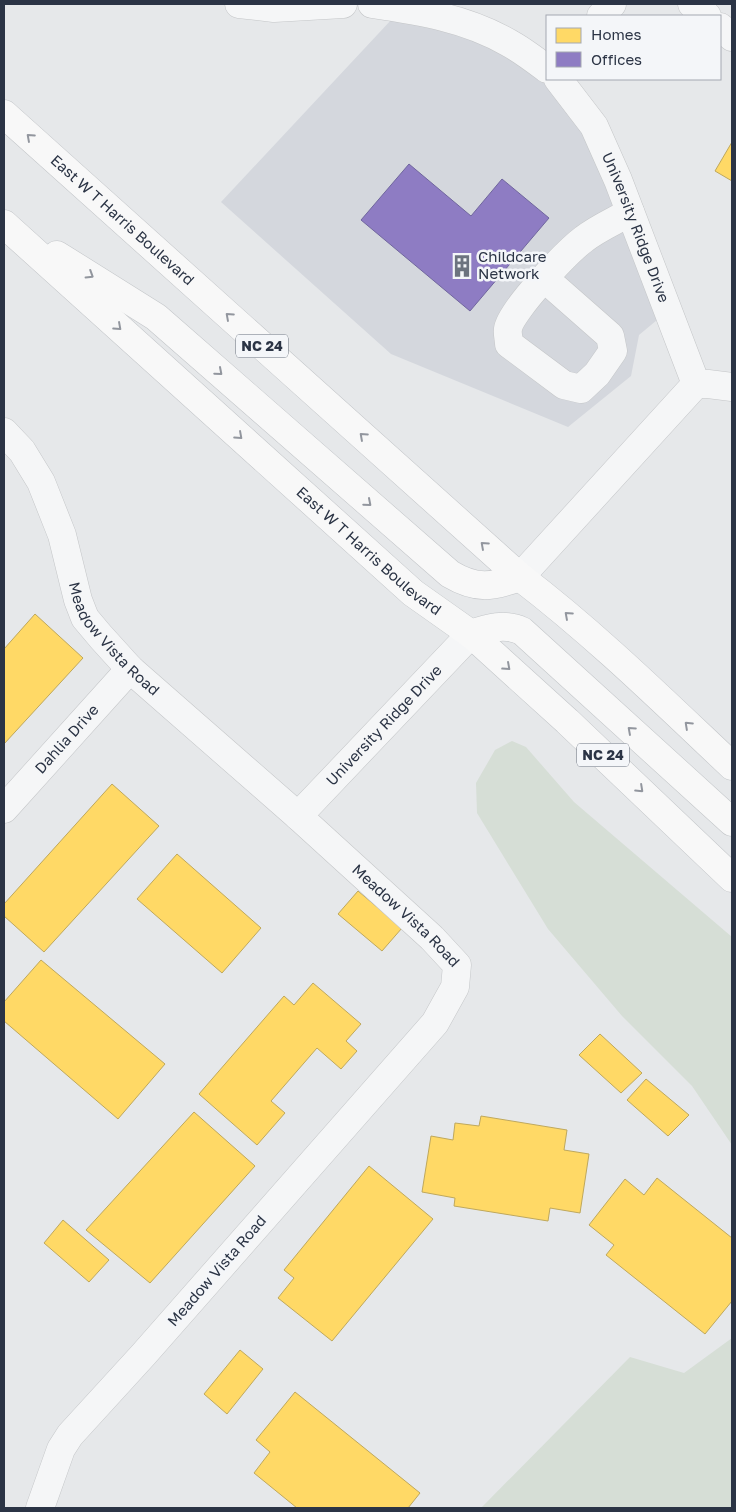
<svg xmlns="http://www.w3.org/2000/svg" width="736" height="1512" viewBox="0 0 736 1512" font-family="'Golos Text',sans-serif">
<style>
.built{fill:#d4d7dd}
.green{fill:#d6ded6}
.homes{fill:#ffd966;stroke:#bfa85c}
.offices{fill:#8e7cc3;stroke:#70669d}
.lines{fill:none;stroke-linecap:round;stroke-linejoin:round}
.minor-casing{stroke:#c4c6c8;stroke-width:29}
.major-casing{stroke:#c2c5c8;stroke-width:29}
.minor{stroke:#f5f6f7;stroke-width:28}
.major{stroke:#f8f8f8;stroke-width:28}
.oneway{stroke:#92969e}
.labels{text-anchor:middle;stroke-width:5;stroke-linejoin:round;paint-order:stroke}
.shield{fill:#f4f6f9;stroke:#676e7b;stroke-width:1}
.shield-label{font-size:14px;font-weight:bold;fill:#2b3445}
.street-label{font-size:15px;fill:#2b3445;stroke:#f4f6f9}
.poi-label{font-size:15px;fill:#2b3445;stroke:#f4f6f9;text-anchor:start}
</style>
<rect width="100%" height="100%" fill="#e6e8ea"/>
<!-- built -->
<path class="built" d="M392,19L434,24L526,63L564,96L605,158L657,320L639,335L631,376L568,427L391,354L221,202Z"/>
<!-- green -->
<g class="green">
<path d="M512,741L526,747L574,802L732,937V1145L692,1086L622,1016L548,929L477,813L476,783L495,750Z"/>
<path d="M732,1338V1508H481L630,1357L684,1373Z"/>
</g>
<!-- homes -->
<g class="homes">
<path d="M732,142V181L715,171Z"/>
<path d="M35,614L83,658L4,744V649Z"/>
<path d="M112,784L159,826L44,952L4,916V904Z"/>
<path d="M177,854L261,928L222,973L137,899Z"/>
<path d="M358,891L402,928L382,951L338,914Z"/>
<path d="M41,960L165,1064L118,1119L4,1021V1002Z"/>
<path d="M313,983L361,1024L346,1041L357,1051L341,1069L317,1048L271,1101L285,1113L257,1145L199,1094L284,996L294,1005Z"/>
<path d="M600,1034L642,1073L621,1093L579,1055Z"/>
<path d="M646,1079L689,1115L668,1136L627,1100Z"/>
<path d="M194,1112L255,1166L150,1283L86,1230Z"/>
<path d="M481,1116L567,1130L564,1150L589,1154L580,1213L550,1208L548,1221L454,1206L455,1198L422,1192L431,1136L453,1140L455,1123L479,1126Z"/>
<path d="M369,1166L433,1219L332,1341L278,1298L294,1278L284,1270Z"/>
<path d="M657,1178L732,1238V1301L705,1334L606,1255L614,1245L589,1225L625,1179L644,1195Z"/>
<path d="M63,1220L109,1260L89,1282L44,1243Z"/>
<path d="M240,1350L263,1369L227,1414L204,1394Z"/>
<path d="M295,1392L420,1493L408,1508H297L254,1473L270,1452L256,1440Z"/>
</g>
<!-- offices -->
<path class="offices" d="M409,164L471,216L502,179L549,218L470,311L361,220Z"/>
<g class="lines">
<defs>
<g id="minor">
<path d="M239,4L274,8L343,4"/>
<path d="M372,4C419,11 466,18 509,43C522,50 535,60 547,69"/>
<path d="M692,4L707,16"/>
<path d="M601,16L612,4"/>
<path d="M720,27L732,37"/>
<path id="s1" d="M558,79L594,126L618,180L696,384"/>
<path d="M544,278L610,336L613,351L597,374L581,389L564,385L509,344C509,339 507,333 508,329C510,311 568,251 584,239C598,228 615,221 630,212"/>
<path id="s2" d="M4,432L22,451L41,482L62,535L78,600L85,618L101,637L130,669L298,816L432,938L457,965L455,987L435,1023L144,1354L70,1435L61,1449L40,1508"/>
<path d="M520,577L696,384H708L732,387"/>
<path id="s3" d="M4,809L130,669"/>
<path id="s4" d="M298,816L471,634"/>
</g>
<g id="major">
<path id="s5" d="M4,114L520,577C596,635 663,701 732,766"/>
<path id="s6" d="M4,224L413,593L471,634L567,721L732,878"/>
<path d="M57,255L156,317L450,574C477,590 492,587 520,577"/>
<path d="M471,634C488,628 505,623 522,631L732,822"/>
</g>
</defs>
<!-- minor casing -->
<use href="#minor" class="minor-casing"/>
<!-- major casing -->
<use href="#major" class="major-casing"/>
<!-- minor -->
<use href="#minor" class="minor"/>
<!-- major -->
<use href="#major" class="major"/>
</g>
<!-- one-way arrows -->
<defs><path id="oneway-chevron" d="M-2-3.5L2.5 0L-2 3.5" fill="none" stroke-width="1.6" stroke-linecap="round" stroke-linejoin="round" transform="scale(1.25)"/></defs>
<g class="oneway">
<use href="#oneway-chevron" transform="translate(30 137) rotate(-138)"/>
<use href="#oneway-chevron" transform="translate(90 275) rotate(32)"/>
<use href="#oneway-chevron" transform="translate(229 316) rotate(-138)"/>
<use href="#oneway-chevron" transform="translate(118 327) rotate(42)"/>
<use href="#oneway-chevron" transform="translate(219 372) rotate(41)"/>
<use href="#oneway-chevron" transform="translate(239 436) rotate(42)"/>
<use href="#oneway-chevron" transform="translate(363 436) rotate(-138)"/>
<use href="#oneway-chevron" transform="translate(368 503) rotate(41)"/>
<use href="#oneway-chevron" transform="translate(484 545) rotate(-138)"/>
<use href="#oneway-chevron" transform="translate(568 615) rotate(-138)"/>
<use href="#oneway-chevron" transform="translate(507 667) rotate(42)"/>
<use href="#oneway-chevron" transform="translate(688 725) rotate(-137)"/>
<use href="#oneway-chevron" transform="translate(631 730) rotate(-138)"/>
<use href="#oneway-chevron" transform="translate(640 789) rotate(43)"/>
</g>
<!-- icons -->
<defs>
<symbol id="building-bare" viewBox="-9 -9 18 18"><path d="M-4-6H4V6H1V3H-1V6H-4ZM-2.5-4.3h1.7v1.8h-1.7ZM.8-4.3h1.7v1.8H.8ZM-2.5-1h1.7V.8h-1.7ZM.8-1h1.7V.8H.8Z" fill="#6c737f" stroke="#f4f6f9" stroke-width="2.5" paint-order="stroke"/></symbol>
</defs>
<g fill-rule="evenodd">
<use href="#building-bare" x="446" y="250" width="32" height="32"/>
</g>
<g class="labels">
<!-- shield labels -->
<g class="shield">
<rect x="236" y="334.5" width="52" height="23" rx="4"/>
<rect x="577" y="743.5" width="52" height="23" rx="4"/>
</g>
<g class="shield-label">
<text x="262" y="351">NC 24</text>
<text x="603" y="760">NC 24</text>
</g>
<!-- street labels -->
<g class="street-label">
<text dy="5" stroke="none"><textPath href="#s5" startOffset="159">East W T Harris Boulevard</textPath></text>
<text dy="5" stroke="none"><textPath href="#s1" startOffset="169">University Ridge Drive</textPath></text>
<text dy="5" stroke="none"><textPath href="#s6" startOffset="490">East W T Harris Boulevard</textPath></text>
<text dy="5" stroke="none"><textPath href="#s2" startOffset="239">Meadow Vista Road</textPath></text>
<text dy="5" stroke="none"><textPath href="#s4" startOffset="125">University Ridge Drive</textPath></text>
<text dy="5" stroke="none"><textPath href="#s3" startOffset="94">Dahlia Drive</textPath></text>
<text dy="5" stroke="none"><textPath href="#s2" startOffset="644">Meadow Vista Road</textPath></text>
<text transform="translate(217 1271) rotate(-49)" y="5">Meadow Vista Road</text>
</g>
<!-- poi labels -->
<g class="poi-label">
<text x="478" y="262">Childcare<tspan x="478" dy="17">Network</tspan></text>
</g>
</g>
<!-- border -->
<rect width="736" height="1512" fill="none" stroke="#2b3445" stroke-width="10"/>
<!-- legend -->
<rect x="546" y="15" width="175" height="65" fill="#f4f6f9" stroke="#a4a8b1"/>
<rect x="556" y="28" width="25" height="15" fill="#ffd966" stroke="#a4a8b1"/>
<text x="591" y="40" font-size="15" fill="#2b3445">Homes</text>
<rect x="556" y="52" width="25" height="15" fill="#8e7cc3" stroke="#a4a8b1"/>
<text x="591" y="65" font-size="15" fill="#2b3445">Offices</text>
</svg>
